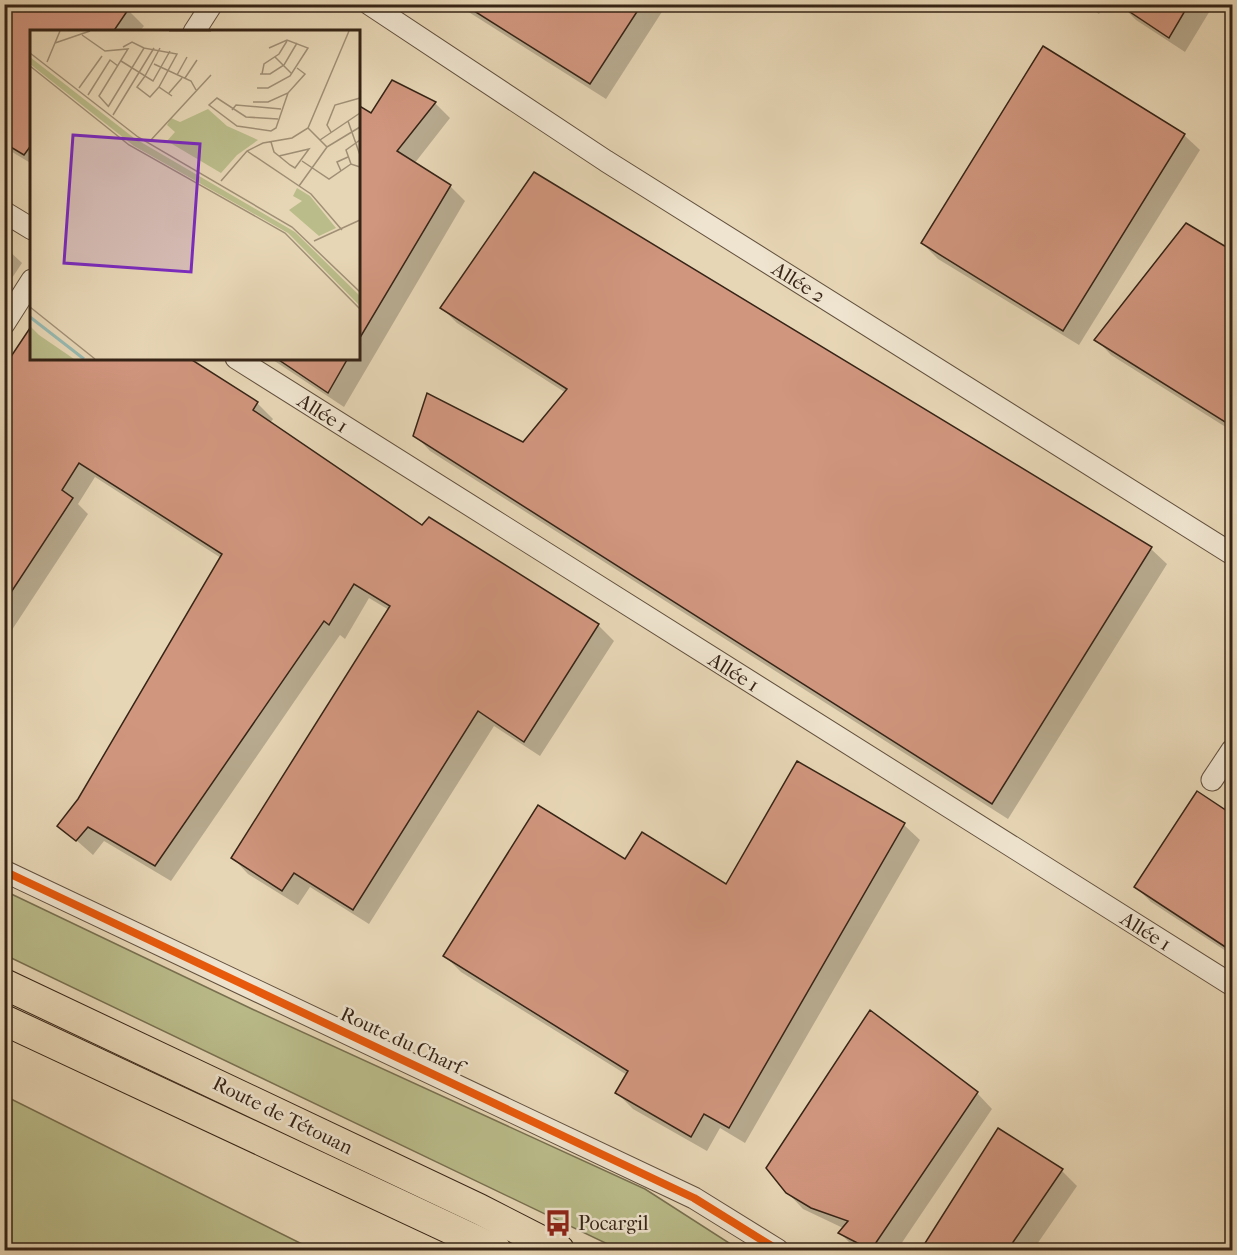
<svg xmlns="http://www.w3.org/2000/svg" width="1237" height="1255" viewBox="0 0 1237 1255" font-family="'IM FELL French Canon',serif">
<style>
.green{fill:#babc8a;stroke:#787050;stroke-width:1.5}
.shadow{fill:#0003}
.building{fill:#d1967e;stroke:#362416;stroke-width:1.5}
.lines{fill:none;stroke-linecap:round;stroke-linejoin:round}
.minor-casing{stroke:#62503e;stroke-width:23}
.highway-casing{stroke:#362416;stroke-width:32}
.minor{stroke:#efe4cf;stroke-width:21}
.highway{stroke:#e7d6b5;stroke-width:30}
.cycleway-casing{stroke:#efe4cf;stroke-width:11}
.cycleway{stroke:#e8590c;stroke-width:8}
.labels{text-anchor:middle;stroke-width:5;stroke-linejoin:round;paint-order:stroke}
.street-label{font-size:20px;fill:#362416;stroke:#efe4cf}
.poi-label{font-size:20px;fill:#362416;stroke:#efe4cf;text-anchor:start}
.inset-river{fill:none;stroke:#97b9b1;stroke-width:3}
.inset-road{fill:none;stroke:#a08f75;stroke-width:1.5}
.view{fill:#7b2cbf;fill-opacity:0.15;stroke:#7b2cbf;stroke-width:3}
.inset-edge{fill:none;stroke:#362416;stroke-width:3}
</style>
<rect width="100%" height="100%" fill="#e7d6b5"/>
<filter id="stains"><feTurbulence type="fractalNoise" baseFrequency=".00333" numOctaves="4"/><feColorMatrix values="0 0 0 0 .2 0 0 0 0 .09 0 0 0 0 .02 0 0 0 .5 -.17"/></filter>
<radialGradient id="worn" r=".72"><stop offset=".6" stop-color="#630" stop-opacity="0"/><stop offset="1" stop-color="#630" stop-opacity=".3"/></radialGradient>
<!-- green -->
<g class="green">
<path d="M5,891L252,1009L645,1189L740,1250H620L5,955Z"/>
<path d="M5,1096L314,1250H5Z"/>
</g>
<!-- shadow -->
<g class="shadow">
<path d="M4,4H122L144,26L139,32H32V164L4,147Z"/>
<path d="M456,4H667L606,99Z"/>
<path d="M1084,4H1105L1099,14Z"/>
<path d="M1120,4H1214L1185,52L1136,20Z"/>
<path d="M435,103L450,118L414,164L450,186L465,201L344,407L270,358H358V107L371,115Z"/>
<path d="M1184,135L1200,150L1079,345L938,259L922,243Z"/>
<path d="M534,174L1151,549L1167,564L1008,819L430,451L415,435L523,444L566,393L457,323L442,308Z"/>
<path d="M4,246L22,263L4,290Z"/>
<path d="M1232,253V431L1111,355L1096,339Z"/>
<path d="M32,358L257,403L273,419L270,423L423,527L598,625L614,641L540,756L494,726L369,924L310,887L298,905L248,874L233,858L389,610L369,598L345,639L340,635L171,881L104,841L93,855L59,825L79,800L221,558L95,477L78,504L88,514L4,642V370Z"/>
<path d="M797,763L904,825L920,840L745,1143L720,1128L707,1151L633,1109L617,1093L627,1075L461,972L445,956L625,861L726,886Z"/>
<path d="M1232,797V955L1151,902L1136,887L1223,810Z"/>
<path d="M977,1093L992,1109L897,1250L855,1248L840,1233L843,1228L803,1209L787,1192Z"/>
<path d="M1062,1171L1077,1186L1033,1250H929Z"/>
</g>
<!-- building -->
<g class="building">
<path d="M4,4H132L113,32H32V144L24,155L4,143Z"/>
<path d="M463,4H642L590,84Z"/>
<path d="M1118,4H1189L1169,38Z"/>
<path d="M1043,46L1185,134L1063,331L921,243Z"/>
<path d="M392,80L436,102L397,151L451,185L358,341V105L371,113Z"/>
<path d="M534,172L1152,547L992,804L413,436L427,393L523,442L567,389L440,308Z"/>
<path d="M1186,223L1233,251V427L1094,340Z"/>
<path d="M32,325V358H189L258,402L253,410L422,525L429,517L599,624L524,742L478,711L353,910L294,873L282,891L231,858L390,606L354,584L329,625L324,621L155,866L88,827L76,841L57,826L78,799L222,554L79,463L62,490L73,498L4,603V367Z"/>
<path d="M276,358H348L328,393Z"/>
<path d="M797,761L905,823L729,1128L704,1114L691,1137L615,1093L628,1071L443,956L538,805L625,859L642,832L726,884Z"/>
<path d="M1197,791L1233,815V952L1134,887Z"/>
<path d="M870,1010L978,1092L871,1250L838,1233L848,1221L811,1208L786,1193L766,1168Z"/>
<path d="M998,1128L1063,1169L1007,1251H920Z"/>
</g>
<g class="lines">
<defs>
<g id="minor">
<path d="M369,4L606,161L1232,554"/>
<path d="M194,32L212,4"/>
<path d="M4,212L32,229"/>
<path d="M4,324L32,280"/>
<path d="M236,358L1232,985"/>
<path d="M1212,780L1232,750"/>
<path d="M4,871L694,1198L778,1250"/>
</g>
<g id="highway">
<path d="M4,984L479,1209L559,1250"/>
<path d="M4,1020L496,1250"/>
</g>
</defs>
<!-- minor casing -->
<use href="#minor" class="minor-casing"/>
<!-- highway casing -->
<use href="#highway" class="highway-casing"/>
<!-- minor -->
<use href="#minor" class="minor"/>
<!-- highway -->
<use href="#highway" class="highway"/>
<defs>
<path id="cycleway" d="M4,871L694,1198L778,1250"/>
</defs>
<!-- cycleway casing -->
<use href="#cycleway" class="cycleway-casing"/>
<!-- cycleway -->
<use href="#cycleway" class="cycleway"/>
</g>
<!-- icons -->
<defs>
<symbol id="bus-bare" viewBox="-9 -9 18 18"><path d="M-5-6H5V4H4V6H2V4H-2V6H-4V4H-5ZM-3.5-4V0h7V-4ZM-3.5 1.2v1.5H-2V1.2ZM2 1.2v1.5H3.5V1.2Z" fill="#8f2418" stroke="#efe4cf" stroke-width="2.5" paint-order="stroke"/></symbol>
</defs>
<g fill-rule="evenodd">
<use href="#bus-bare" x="539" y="1204" width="38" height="38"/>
</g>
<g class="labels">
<!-- street labels -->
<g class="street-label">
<text transform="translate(799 282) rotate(32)" y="7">Allée 2</text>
<text transform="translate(323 413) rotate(32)" y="7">Allée 1</text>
<text transform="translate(734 672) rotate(32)" y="7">Allée 1</text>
<text transform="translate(1146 931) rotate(32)" y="7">Allée 1</text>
<text transform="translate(402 1040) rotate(25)" y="7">Route du Charf</text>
<text transform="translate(283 1115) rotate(26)" y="7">Route de Tétouan</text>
</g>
<!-- poi labels -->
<g class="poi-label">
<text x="578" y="1230">Pocargil</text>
</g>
</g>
<!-- overview -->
<g transform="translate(30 30)">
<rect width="330" height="330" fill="#e7d6b5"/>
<path d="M0,27L104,108L265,202L330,266V276L258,203L104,116L0,34ZM178,79L197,96L228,110L207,125L191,143L137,111L145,102L137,95L141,88L150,92ZM267,158L280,166L306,198L289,206L259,180L272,171L263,166ZM0,296L9,305L44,329H0Z" fill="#babc8a"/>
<path class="inset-river" d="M0,287L54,329"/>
<path class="inset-road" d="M139,1H181M52,5L75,21L98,19L69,66L78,76M25,13L60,1M93,17L102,12L114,18M0,23L108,107L262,197L330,262M245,27L262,44M91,31L115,46L130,18M17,32L30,1M124,34L161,51L166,60M0,36L99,115L255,203L330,279M230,44H240L254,35L267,13M232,44L234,34L249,24L257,11M147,45L157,27M155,48L167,30M129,57L120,67L107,57L115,46L123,51L140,21M49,58L72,26M227,58H238L260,46L278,18L257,10L239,18M139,63L152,48M58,65L80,30L88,36M223,72H238L258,63L275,44L267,38M78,77L114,18L147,24L129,57L142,66M202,80L206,75L251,79M83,85L124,18M248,89L216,87L187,68L179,75L207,96L241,101L246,98L258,63M318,91L330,125M278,98L297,117L330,97M301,102L297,95L305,75L330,68M290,110L330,83M120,111L181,45M241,112L244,122L249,126L260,135L265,138L279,119L249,126M217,121L281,164L312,200M272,131L299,149L321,134L330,137M321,134L316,120L330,110M311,141L307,132L318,127M191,151L217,121L233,113L262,108L278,98L319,1M269,156L297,117M284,211L330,190M0,277L65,329"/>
<path class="view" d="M43,105L170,114L161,242L34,233Z"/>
<rect width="330" height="330" class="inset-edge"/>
</g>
<!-- margin -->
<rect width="1237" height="1255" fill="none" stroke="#e7d6b5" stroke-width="24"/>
<rect x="6" y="6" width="1225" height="1243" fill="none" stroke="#362416" stroke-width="3"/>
<rect x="12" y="12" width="1213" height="1231" fill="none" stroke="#362416" stroke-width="1.5"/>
<rect width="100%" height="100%" filter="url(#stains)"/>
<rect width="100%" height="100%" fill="url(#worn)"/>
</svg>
